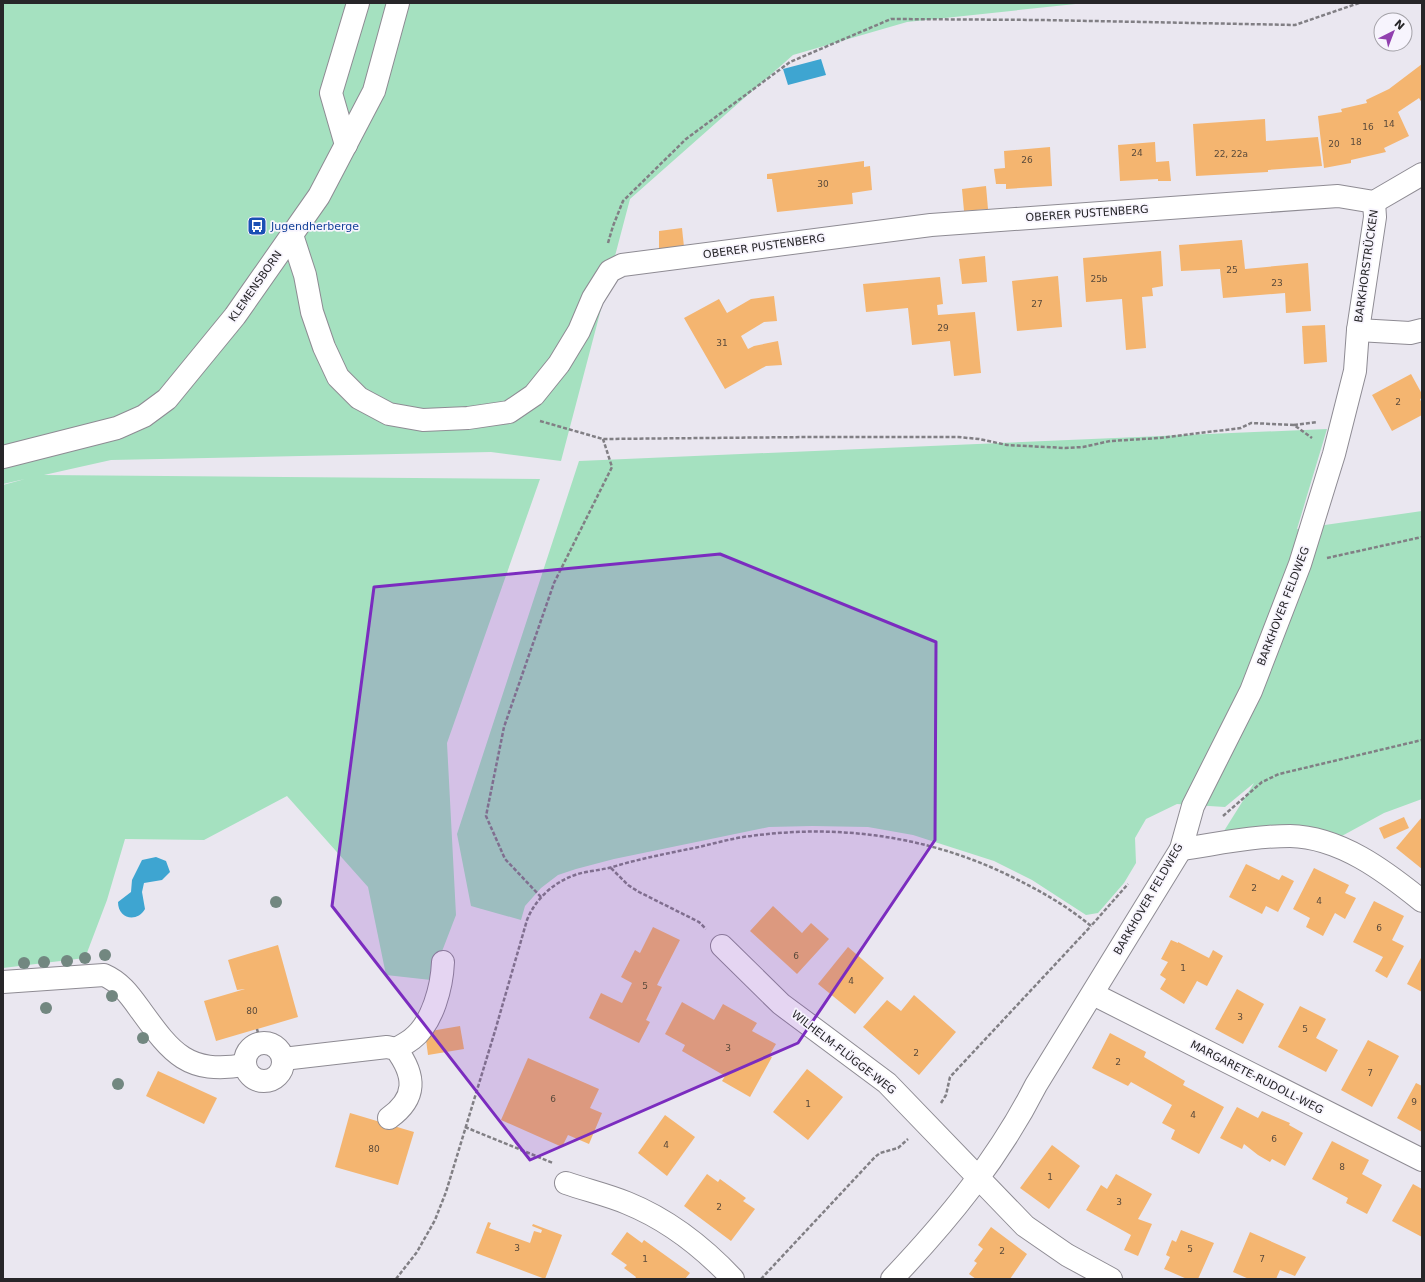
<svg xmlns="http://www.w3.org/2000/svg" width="1425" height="1282" viewBox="0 0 1425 1282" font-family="'DejaVu Sans',sans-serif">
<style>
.green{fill:#a5e1c0}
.water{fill:#3ea5d1}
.building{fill:#f4b570}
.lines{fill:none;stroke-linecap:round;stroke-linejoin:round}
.minor-casing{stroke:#8e8b93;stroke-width:24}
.path{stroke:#817f84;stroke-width:2.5;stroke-dasharray:4 2;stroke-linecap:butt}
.minor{stroke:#fff;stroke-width:22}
.tree{fill:#728780}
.marked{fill:#7b2cbf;fill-opacity:0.2;stroke:#7b2cbf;stroke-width:3;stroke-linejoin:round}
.labels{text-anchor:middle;stroke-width:3.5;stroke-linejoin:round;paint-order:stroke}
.number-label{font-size:9px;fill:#5a4a3b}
.street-label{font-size:11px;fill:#272629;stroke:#f7f4fd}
.transit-label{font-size:11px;fill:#164399;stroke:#f7f4fd;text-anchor:start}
</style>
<rect width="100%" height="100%" fill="#eae7f0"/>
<!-- green -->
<g class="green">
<path d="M3,3H1085L907,22L793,55L630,199L561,461L491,452L111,460L44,475L540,479L447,743L456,915L431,980L386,975L368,887L287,796L204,840L125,839L107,900L85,958L3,968V485L25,479L3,484Z"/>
<path d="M1327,429L1297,529L1422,511V799L1384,813L1340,837L1224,831L1254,783L1225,807L1177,804L1146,819L1135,838L1136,863L1124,883L1098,913L1086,915L1032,880L994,861L913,835L868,827L812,826L769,827L614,859L576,869L558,875L541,888L525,906L521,920L471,906L457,834L579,461Z"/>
</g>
<!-- water -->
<g class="water">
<path d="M821,59L826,75L788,85L783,69Z"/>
<path d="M156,857L166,861L170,872L162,880L144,883L142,892L145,909C137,923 118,919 118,902L131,892L132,880L142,860Z"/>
</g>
<!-- building -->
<g class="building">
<path d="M1422,64V103L1419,98L1398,112L1409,136L1384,148L1386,152L1351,160V163L1324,168L1318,116L1342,112L1341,109L1367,103L1366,100L1389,89Z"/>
<path d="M1265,119L1266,141L1318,137L1322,166L1268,170V172L1196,176L1193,124Z"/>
<path d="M1155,142L1156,162L1169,161L1171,181H1158V179L1120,181L1118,145Z"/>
<path d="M1050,147L1052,186L1006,189V184H996L994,169L1005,168L1004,151Z"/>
<path d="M864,161V167L870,166L872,190L852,193L853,204L777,212L772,179H767V174Z"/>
<path d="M986,186L988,209L964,211L962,189Z"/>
<path d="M682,228L684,247L659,249V231Z"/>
<path d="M1242,240L1245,269L1308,263L1311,311L1286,313L1285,293L1223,298L1220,269L1181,271L1179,245Z"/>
<path d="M1161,251L1163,286L1152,288L1153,296L1142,297L1146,348L1126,350L1122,299L1086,302L1083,258Z"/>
<path d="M985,256L987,282L962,284L959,259Z"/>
<path d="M1058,276L1062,327L1017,331L1012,281Z"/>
<path d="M940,277L943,304L937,305L938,315L975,312L981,373L954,376L950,341L912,345L908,308L866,312L863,284Z"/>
<path d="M774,296L777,321L764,322L741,336L748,349L754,346L778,341L782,365L766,366L725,389L684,318L719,299L727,313L751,299Z"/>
<path d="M1325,325L1327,362L1304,364L1302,326Z"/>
<path d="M1411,374L1422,394V398L1420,399L1422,404V415L1392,431L1372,395Z"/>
<path d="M1404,817L1409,828L1384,839L1379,828Z"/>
<path d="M1422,817V869L1396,848Z"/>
<path d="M1246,864L1279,880L1282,875L1294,881L1278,912L1266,906L1262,914L1229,897Z"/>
<path d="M1314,868L1349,885L1345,893L1356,898L1345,919L1335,913L1323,936L1306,927L1310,918L1293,909Z"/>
<path d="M1374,901L1404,916L1392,940L1404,946L1387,978L1375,971L1383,957L1353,942Z"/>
<path d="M773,906L802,933L811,923L829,939L797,974L750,931Z"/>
<path d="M653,927L680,940L657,985L662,987L646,1020L650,1022L639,1043L589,1018L601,993L622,1003L632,983L621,977L635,950L640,953Z"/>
<path d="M1171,940L1178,943V942L1209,958L1213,950L1223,956L1207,986L1197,981L1184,1004L1160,989L1166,979L1160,975L1168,962L1161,959Z"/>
<path d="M278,945L298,1017L216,1041L204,1001L245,989L237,990L228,960Z"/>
<path d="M848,947L884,978L855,1014L818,984Z"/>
<path d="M1422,956V992L1407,984Z"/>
<path d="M1237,989L1264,1004L1243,1044L1215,1029Z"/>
<path d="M914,995L956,1032L919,1075L863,1027L887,1000L901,1011Z"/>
<path d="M682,1002L714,1020L723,1004L757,1023L752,1031L776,1044L769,1056L772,1057L750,1097L722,1081L725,1076L682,1051L685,1045L665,1034Z"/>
<path d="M1300,1006L1326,1019L1316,1038L1338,1050L1326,1072L1278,1047Z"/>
<path d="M460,1026L464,1049L428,1055L425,1032Z"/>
<path d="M1110,1033L1146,1052L1144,1057L1185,1081L1183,1085L1224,1107L1199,1154L1171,1139L1175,1130L1162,1123L1172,1105L1131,1082L1128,1086L1092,1068Z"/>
<path d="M1368,1040L1399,1056L1372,1107L1341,1090Z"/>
<path d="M528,1058L599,1089L590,1108L602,1113L589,1144L568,1135L562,1147L501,1120Z"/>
<path d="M807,1069L843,1097L808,1140L773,1112Z"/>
<path d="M158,1071L217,1098L204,1124L146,1096Z"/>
<path d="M1416,1083L1422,1086V1132L1397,1118Z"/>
<path d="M1237,1107L1258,1118L1262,1111L1290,1123L1289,1125L1303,1133L1285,1166L1272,1159L1270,1162L1258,1155L1244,1144L1242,1149L1220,1138Z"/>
<path d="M350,1113L414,1132L398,1185L335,1167Z"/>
<path d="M665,1115L695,1137L667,1176L638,1153Z"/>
<path d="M1332,1141L1369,1160L1362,1174L1382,1185L1367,1214L1346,1203L1348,1198L1312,1179Z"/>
<path d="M1052,1145L1080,1166L1049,1209L1020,1188Z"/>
<path d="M707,1174L718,1182L720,1179L746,1198L743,1201L755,1209L731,1241L684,1206Z"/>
<path d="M1116,1174L1152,1194L1138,1219L1152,1224L1138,1256L1124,1250L1131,1235L1086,1210L1101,1185L1107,1189Z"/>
<path d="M1413,1184L1422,1189V1237L1392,1221Z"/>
<path d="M488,1222L491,1223L489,1228L530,1243L534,1231L541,1233L542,1230L532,1226L533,1224L562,1235L545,1279L476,1253Z"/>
<path d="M991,1227L1027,1254L1010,1279H976L969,1274L977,1263L974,1261L983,1249L978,1245Z"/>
<path d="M1181,1230L1214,1243L1198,1279H1187L1164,1269L1170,1257L1166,1255L1172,1240L1176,1242Z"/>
<path d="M627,1232L642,1243L644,1240L690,1273L685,1279H635L636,1277L624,1268L627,1265L611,1254Z"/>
<path d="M1250,1232L1306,1257L1295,1276L1280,1270L1276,1279H1249L1233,1272Z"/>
</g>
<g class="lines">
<defs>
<g id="minor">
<path d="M346,145L331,93L358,3"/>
<path d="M292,235L305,275L312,312L324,347L338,377L359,398L389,414L423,420L468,418L509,412L534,395L559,364L579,331L593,298L610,271L622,265L931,225L1338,196L1374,202L1422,174"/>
<path d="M1358,330L1410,333L1422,330"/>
<path d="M3,457L117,428L144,416L167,399L235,316L319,196L374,91L398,3"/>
<path d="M1181,849C1217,844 1253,836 1290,836C1340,837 1385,871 1422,901"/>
<path d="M722,946L781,1004L887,1083L1025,1226L1067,1255L1111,1279"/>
<path d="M3,982L104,975C120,982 129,994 139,1008C171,1052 186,1075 245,1065"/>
<path d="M1093,994L1422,1160"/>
<circle cx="264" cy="1062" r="19"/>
<path d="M396,1049C401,1046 407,1043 412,1039C433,1023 442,986 443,962"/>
<path d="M283,1059L387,1047L396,1049C416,1076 417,1098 389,1118"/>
<path d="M566,1183C586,1190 608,1195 627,1203C669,1220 703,1247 733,1279"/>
<path d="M892,1279C948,1220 999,1158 1036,1085L1181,849L1193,806L1251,691L1300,564L1334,454L1355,371L1358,330L1375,217L1374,202"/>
</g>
</defs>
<!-- minor casing -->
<use href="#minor" class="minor-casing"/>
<!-- path -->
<g class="path">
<path d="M608,243L613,226L623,201L686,139L790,62L891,19L1042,20L1295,25L1359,3"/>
<path d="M540,421L603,439L809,437H958L979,439L1007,445L1065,448L1083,447L1110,441L1159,438L1241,428L1251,423L1294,425L1312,438"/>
<path d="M1294,425L1317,422"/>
<path d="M1327,558L1422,537"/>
<path d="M1223,816L1262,782L1279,774L1422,740"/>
<path d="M611,868L628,885L639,892L699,922L706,929"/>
<path d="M541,897L505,859L486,816L504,727L554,583L612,467L603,439"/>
<path d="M257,1029L261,1044"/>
<path d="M941,1103L946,1095L950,1077L1091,926"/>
<path d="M465,1127L553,1163"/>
<path d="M396,1279L417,1252L435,1220L446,1192L495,1031L527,920C537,895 560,877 586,872C597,870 608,869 619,865C644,858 669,853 694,848C713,844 732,838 751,836C839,824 927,836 1008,875C1037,889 1066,905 1091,926L1128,884"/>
<path d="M761,1279L875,1157L880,1153L898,1148L908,1139"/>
</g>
<!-- minor -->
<use href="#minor" class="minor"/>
</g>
<!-- trees -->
<g class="tree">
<circle cx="276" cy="902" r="6"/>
<circle cx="105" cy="955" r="6"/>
<circle cx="85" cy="958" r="6"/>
<circle cx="67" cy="961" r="6"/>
<circle cx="44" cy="962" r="6"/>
<circle cx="24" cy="963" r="6"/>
<circle cx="112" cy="996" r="6"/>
<circle cx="46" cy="1008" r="6"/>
<circle cx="143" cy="1038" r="6"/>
<circle cx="118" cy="1084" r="6"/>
</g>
<!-- marked area -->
<path class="marked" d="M720,554L936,642L935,840L798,1043L530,1160L332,906L374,587Z"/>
<!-- icons -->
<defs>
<symbol id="bus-square" viewBox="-11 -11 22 22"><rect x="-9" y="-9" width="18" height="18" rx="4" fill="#1a4fb4" stroke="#f7f4fd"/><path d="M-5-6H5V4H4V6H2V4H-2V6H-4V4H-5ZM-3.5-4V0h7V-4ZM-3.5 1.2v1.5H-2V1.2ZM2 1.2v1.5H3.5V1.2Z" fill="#fff"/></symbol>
</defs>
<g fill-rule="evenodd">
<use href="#bus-square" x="246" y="215" width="22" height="22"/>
</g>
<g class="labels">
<!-- number labels -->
<g class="number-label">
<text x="1389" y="127">14</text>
<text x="1368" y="130">16</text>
<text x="1356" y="145">18</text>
<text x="1334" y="147">20</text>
<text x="1137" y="156">24</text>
<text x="1231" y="157">22, 22a</text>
<text x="1027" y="163">26</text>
<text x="823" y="187">30</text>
<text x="1232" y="273">25</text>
<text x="1099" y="282">25b</text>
<text x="1277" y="286">23</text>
<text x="1037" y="307">27</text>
<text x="943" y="331">29</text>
<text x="722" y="346">31</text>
<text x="1398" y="405">2</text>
<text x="1254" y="891">2</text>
<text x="1319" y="904">4</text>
<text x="1379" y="931">6</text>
<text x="796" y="959">6</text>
<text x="1183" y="971">1</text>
<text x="851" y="984">4</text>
<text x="645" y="989">5</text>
<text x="252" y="1014">80</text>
<text x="1240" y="1020">3</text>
<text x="1305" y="1032">5</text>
<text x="728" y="1051">3</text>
<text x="916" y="1056">2</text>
<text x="1118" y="1065">2</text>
<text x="1370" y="1076">7</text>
<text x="553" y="1102">6</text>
<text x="1414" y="1105">9</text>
<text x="808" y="1107">1</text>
<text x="1193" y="1118">4</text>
<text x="1274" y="1142">6</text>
<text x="666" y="1148">4</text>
<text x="374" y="1152">80</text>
<text x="1342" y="1170">8</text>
<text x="1050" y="1180">1</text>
<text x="1119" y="1205">3</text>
<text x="719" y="1210">2</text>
<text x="517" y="1251">3</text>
<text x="1190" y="1252">5</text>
<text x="1002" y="1254">2</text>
<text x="645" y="1262">1</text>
<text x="1262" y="1262">7</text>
</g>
<!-- street labels -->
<g class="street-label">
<text transform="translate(1087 213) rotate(-4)" y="4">OBERER PUSTENBERG</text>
<text transform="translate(764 246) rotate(-8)" y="4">OBERER PUSTENBERG</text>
<text transform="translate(1366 266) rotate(-82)" y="4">BARKHORSTRÜCKEN</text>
<text transform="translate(255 286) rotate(-55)" y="4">KLEMENSBORN</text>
<text transform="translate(1283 606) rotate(-69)" y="4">BARKHOVER FELDWEG</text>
<text transform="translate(1148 899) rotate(-60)" y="4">BARKHOVER FELDWEG</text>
<text transform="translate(844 1052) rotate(38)" y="4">WILHELM-FLÜGGE-WEG</text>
<text transform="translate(1257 1077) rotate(27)" y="4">MARGARETE-RUDOLL-WEG</text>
</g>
<!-- transit labels -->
<g class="transit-label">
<text x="271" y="230">Jugendherberge</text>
</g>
</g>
<!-- border -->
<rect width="1425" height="1282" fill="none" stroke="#272629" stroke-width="8"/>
<!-- north arrow -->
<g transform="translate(1393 32) rotate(42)"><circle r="19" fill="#f7f4fd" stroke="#a4a2a8"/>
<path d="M0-3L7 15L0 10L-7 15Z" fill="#9140af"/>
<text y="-6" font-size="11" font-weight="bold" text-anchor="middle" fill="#272629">N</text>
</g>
</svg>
